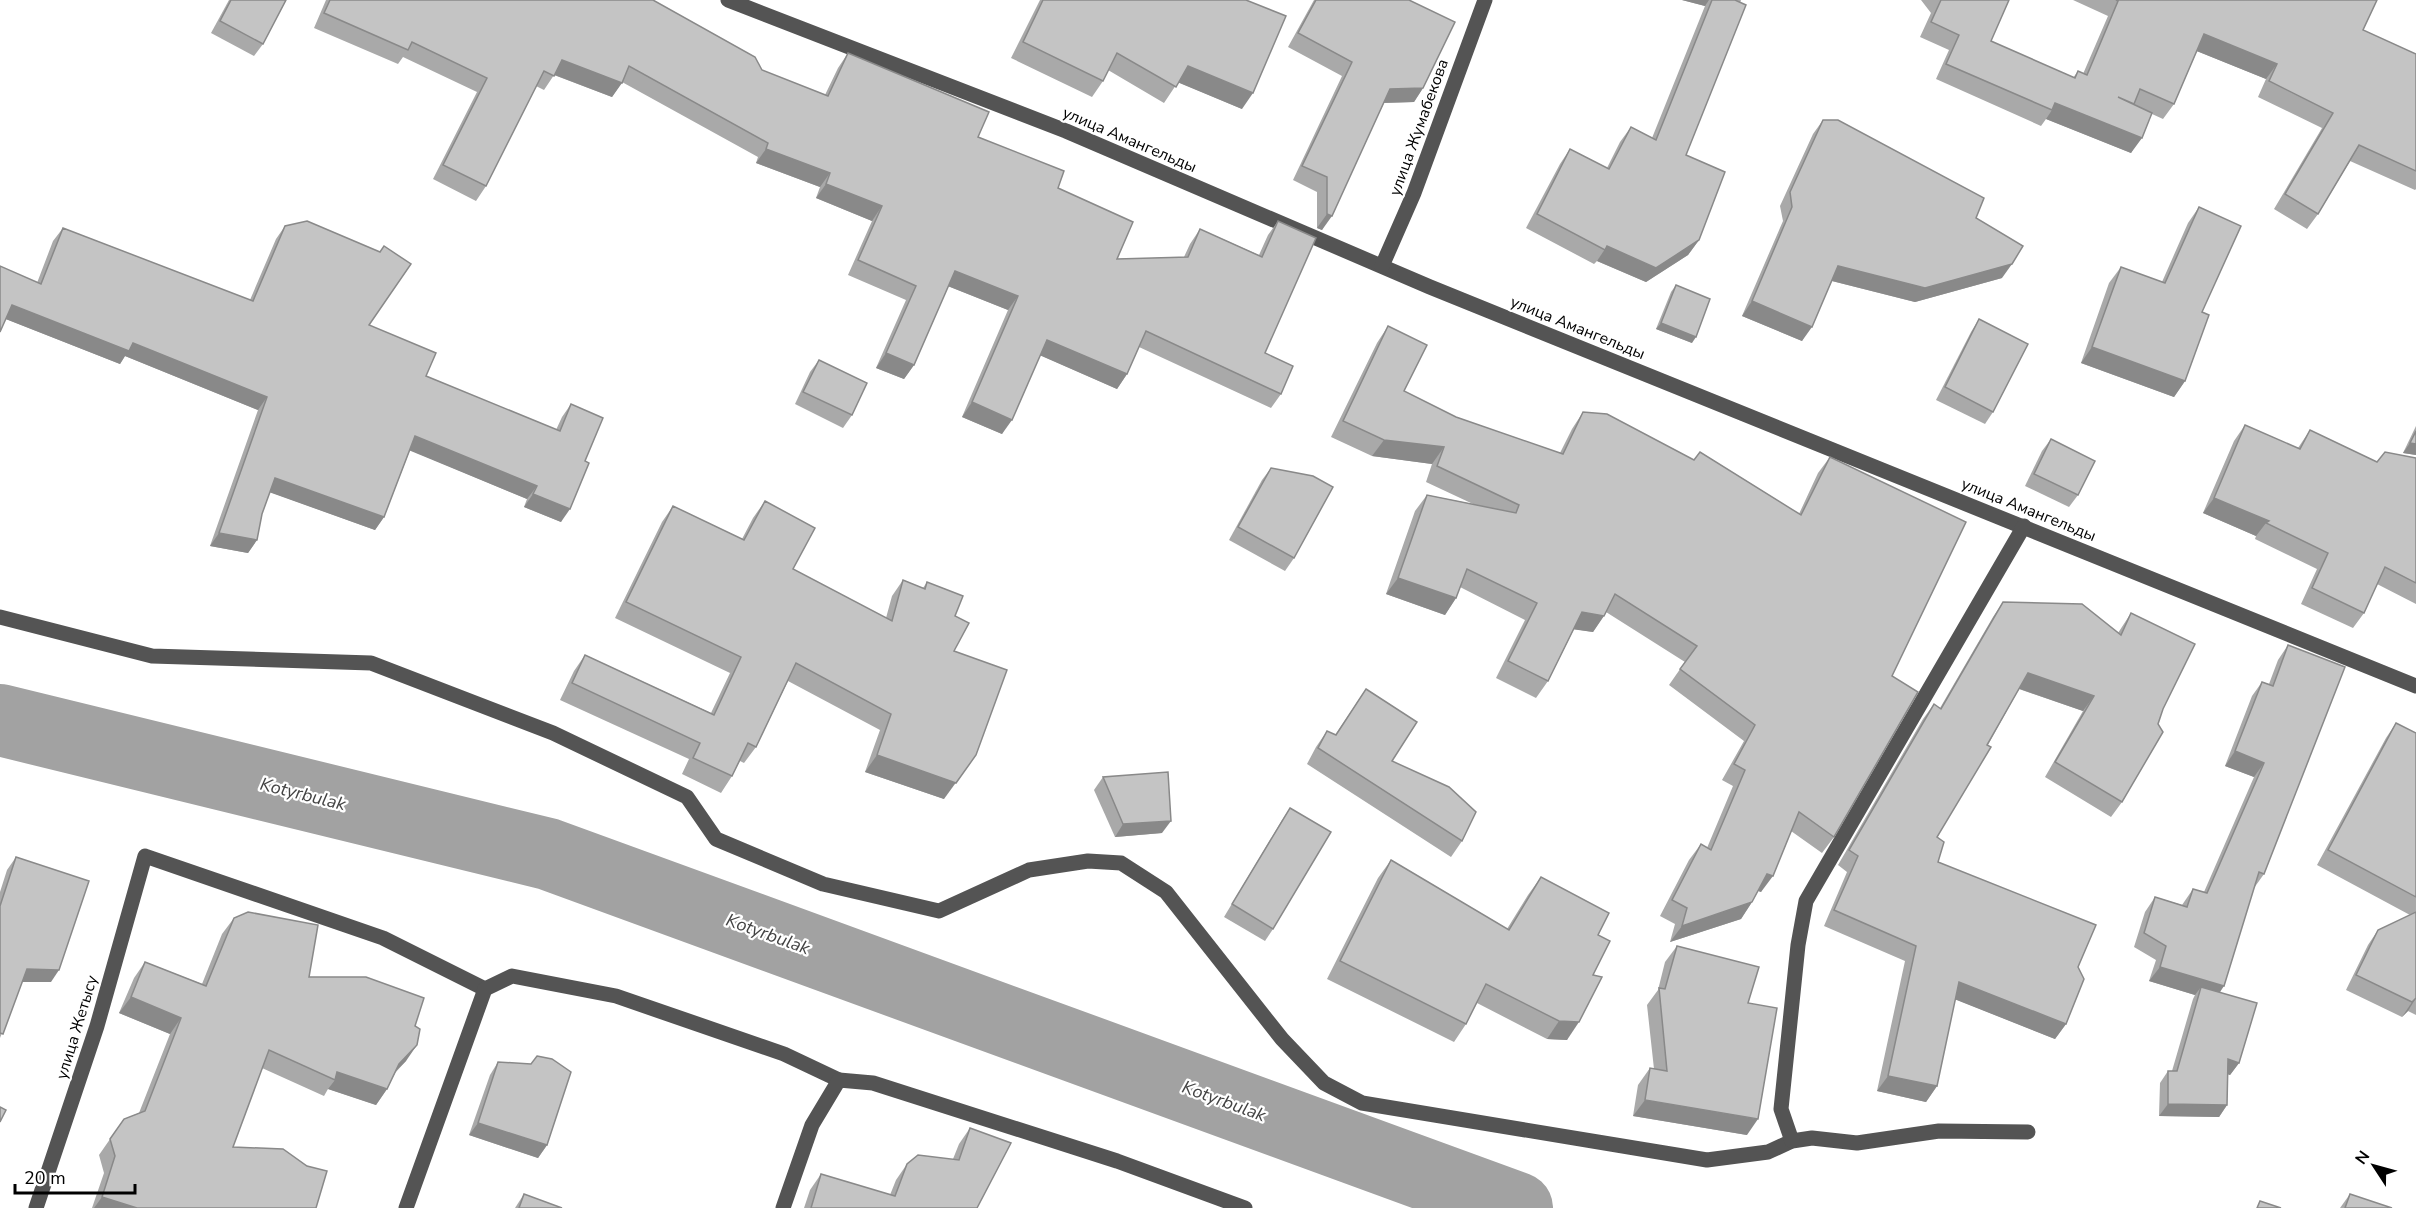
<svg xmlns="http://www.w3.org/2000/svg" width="2416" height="1208" viewBox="0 0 2416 1208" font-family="'Nunito Sans',sans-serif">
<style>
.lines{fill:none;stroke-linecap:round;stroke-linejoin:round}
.river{stroke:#a2a2a2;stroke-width:72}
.minor{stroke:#545454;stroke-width:15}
.wall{fill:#a9a9a9}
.shaded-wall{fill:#898989}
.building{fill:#c4c4c4;stroke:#898989;stroke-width:1.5}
.labels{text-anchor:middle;stroke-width:4.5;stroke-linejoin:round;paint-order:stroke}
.street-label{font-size:16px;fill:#000;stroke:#fff}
.water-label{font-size:18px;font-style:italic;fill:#434343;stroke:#fff}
</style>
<rect width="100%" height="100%" fill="#fff"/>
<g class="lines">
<!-- river -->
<path class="river" d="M0,720L548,854L1517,1208"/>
<!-- minor -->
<g class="minor">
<path d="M728,0L1066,131L1430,287L2416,686"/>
<path d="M1382,266L1414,193L1485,0"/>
<path d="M0,617L152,656L371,663L553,733L687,797L716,839L823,884L939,911L1029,870L1088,861L1121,863L1166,892L1282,1039L1324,1083L1362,1103L1707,1160L1768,1152L1792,1141L1812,1138L1857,1143L1939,1131L2028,1132"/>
<path d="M1792,1141L1781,1109L1798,945L1806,901L2024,526"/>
<path d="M36,1208L97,1026L145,856L383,938L485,989"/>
<path d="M406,1208L485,989L512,976L616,996L784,1054L839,1080"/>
<path d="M783,1208L812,1125L839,1080L873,1083L1117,1161L1245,1208"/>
</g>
</g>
<!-- wall -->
<g class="wall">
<path d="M229,0H286L263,44L254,56L211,33Z"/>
<path d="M326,0H653L762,70L825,95L838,68L848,53L1058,188L1117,259L1184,257L1190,244L1200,229L1259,255L1268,235L1278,221L1265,353L1281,394L1271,408L1139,347L1127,374L1117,389L1040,355L1002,434L962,417L1008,310L948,286L914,365L904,379L876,368L906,300L848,275L872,221L816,198L820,187L756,163L758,157L622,82L612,97L554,75L544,90L536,86L486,186L476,201L433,179L477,92L403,57L398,64L314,28Z"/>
<path d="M1040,0H1246L1242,109L1178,82L1164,103L1108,70L1103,81L1092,97L1011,58Z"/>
<path d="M1314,0H1409L1423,88L1414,102L1384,103L1322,230L1317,228V192L1293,180L1342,76L1288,47Z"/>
<path d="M1682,0H1741L1686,155L1699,240L1688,255L1646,282L1597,261L1594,264L1526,228L1560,164L1570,149L1607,168L1620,142L1631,127L1652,138L1705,6Z"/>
<path d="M1921,0H2009L1991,41L2073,78L2078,71L2083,74L2108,16L2073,0H2377L2363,30L2416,54V189L2415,190L2350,161L2318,214L2307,229L2274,209L2322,128L2258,97L2266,79L2197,51L2174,104L2163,119L2152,114L2131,153L2046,119L2041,126L1936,79L1949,50L1920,37L1931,13Z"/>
<path d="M1823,120L1976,218L2002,278L1915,302L1832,281L1802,341L1742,316L1783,221L1780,206L1813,134Z"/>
<path d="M2199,207L2202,312L2185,381L2174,397L2081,363L2109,283L2121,267L2162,282L2188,223Z"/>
<path d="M285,226L369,325L426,376L556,430L562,417L571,404L585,461L561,522L524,507L527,499L410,450L384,517L375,530L270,492L262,514L257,540L248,553L210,546L258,410L125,356L120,364L6,319L0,266L37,283L53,241L63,228L250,300L276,239Z"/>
<path d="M1676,285L1692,343L1656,329L1671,292Z"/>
<path d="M1979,319L1993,412L1985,424L1936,400L1971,332Z"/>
<path d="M1388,326L1404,391L1456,417L1560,453L1572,429L1583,412L1694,460L1700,452L1799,514L1818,473L1830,457L1892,676L1834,837L1822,853L1791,831L1761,892L1758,891L1752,902L1741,919L1670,942L1675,924L1660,916L1689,860L1701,844L1707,848L1733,786L1722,780L1744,741L1669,685L1685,662L1606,612L1593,632L1574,629L1548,681L1536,698L1496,678L1525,620L1460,587L1456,598L1445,615L1386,594L1415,511L1427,495L1473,504L1426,482L1432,464L1372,456L1331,437L1377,343Z"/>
<path d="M819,360L852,415L843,428L795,404L810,372Z"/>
<path d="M2245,425L2298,448L2310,430L2377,462L2416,458V604L2377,584L2364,613L2353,628L2301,604L2317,569L2255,539L2256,536L2203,513L2234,441Z"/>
<path d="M2416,426V455L2403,453Z"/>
<path d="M2051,439L2078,495L2069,507L2025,486L2042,451Z"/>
<path d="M1271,468L1294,558L1285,571L1229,540L1262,480Z"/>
<path d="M765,501L793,569L886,618L892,596L903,580L923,588L927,582L955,616L954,651L944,799L865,772L880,730L788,681L756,747L744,763L740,761L732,776L721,793L682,774L689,759L560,700L574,671L585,655L711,713L730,673L615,618L662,522L673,506L742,539L753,518Z"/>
<path d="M2003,602L2118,633L2131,613L2163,709L2122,802L2111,817L2045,777L2083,711L2019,689L1937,837L1938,862L2078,967L2066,1024L2055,1039L1955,999L1937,1086L1926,1102L1877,1091L1905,961L1824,926L1847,872L1838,865L1923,719L1934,704L1940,708L1993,617Z"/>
<path d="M2288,645L2264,874L2254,888L2220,992L2239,1063L2230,1075L2228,1074L2227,1105L2219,1117L2159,1116L2160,1083L2168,1071H2172L2193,999L2195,995L2149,981L2156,960L2134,947L2145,912L2155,897L2182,905L2193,889L2204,892L2254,777L2225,766L2252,696L2262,682L2269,684L2278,660Z"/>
<path d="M1366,689L1392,761L1462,841L1451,857L1307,764L1316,747L1327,731L1335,735Z"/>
<path d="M2396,723L2416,733V1015L2408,1011L2402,1017L2346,990L2368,945L2378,930L2410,915L2317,865L2386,738Z"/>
<path d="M1103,777L1162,833L1115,837L1094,790Z"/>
<path d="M1290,808L1273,929L1265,941L1224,917L1282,820Z"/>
<path d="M16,857L51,982H22L0,1038V892L7,870Z"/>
<path d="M1391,860L1507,929L1528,895L1541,877L1598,935L1593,975L1567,1040L1547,1039L1477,1003L1466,1024L1454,1042L1327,979L1378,878Z"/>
<path d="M234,918L309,977L415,1026L406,1061L395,1073L387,1089L376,1105L328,1089L324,1096L262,1068L233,1147L316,1208H92L104,1173L99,1155L124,1119L139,1113L170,1034L119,1013L134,978L145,962L202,984L222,934Z"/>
<path d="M1677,946L1748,1003L1747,1135L1633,1116L1638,1085L1650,1068L1654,1069L1647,1005L1658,990L1665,962Z"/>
<path d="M498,1062L547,1145L538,1158L469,1135L490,1075Z"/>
<path d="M970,1128L977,1208H804L810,1190L821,1174L890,1195L896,1180L907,1164L953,1159L959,1144Z"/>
<path d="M524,1194L562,1208H515Z"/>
<path d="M2350,1194L2392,1208H2340Z"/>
</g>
<!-- shaded-wall -->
<g class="shaded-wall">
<path d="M1682,0H1709L1705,6Z"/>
<path d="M2204,34L2277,64L2266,79L2194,50Z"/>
<path d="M562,60L622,83L612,97L552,74Z"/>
<path d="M1188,66L1253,93L1242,109L1177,82Z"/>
<path d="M1423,88L1414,102L1380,103L1390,89Z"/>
<path d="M2055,103L2142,138L2131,153L2046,119L2052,110Z"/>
<path d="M766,149L830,173L820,187L756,163Z"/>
<path d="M826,184L882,206L872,221L816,198Z"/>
<path d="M1327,214L1332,216L1322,230L1317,228Z"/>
<path d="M1699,240L1688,255L1646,282L1597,261L1607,246Z"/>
<path d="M2012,264L2002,278L1915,302L1828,280L1838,266Z"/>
<path d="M955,271L1018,296L1008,310L945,285Z"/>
<path d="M1752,301L1812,327L1802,341L1742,316Z"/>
<path d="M12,305L133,343L267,397L258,410L125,356L120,364L3,318Z"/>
<path d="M1661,323L1696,337L1692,343L1656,329Z"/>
<path d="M1047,340L1127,374L1117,389L1037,354Z"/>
<path d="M2092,347L2185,381L2174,397L2081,363Z"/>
<path d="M886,353L914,365L904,379L876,368Z"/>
<path d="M972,402L1012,420L1002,434L962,417Z"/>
<path d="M415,436L537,486L527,499L406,449Z"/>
<path d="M1384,440L1444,447L1432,464L1372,456Z"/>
<path d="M2410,443L2416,444V455L2403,453Z"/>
<path d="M275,478L384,517L375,530L266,491Z"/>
<path d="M533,494L570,509L561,522L524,507Z"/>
<path d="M2214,498L2269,521L2266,523L2256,536L2203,513Z"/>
<path d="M219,533L257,540L248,553L210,546Z"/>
<path d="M1398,578L1456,598L1445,615L1386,594Z"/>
<path d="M1582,612L1604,616L1593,632L1571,629Z"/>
<path d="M2028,673L2094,696L2083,711L2017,688Z"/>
<path d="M2235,751L2264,763L2254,777L2225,766Z"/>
<path d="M877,755H976L944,799L865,772Z"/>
<path d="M1171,821L1162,833L1115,837L1123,824Z"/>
<path d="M1767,874L1773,876L1761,892L1756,890Z"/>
<path d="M1752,902L1741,919L1670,942L1682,926Z"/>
<path d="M2160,967L2224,986L2214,1001L2201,987L2195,995L2149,981Z"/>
<path d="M27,969L59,970L51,982H18Z"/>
<path d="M1959,982L2066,1024L2055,1039L1949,997Z"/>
<path d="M131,997L181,1018L170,1034L119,1013Z"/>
<path d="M2416,998L2408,1011L2402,1017L2412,1002Z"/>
<path d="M1559,1021L1579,1022L1567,1040L1547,1039Z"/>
<path d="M417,1045L406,1061L387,1080L399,1064Z"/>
<path d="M2228,1059L2239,1063L2230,1075L2220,1072Z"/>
<path d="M337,1072L387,1089L376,1105L328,1089L335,1080Z"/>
<path d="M1888,1076L1937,1086L1926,1102L1877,1091Z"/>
<path d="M1645,1100L1758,1119L1747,1135L1633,1116Z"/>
<path d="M2168,1104L2227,1105L2219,1117L2159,1116Z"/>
<path d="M478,1123L547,1145L538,1158L469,1135Z"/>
<path d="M102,1197L137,1208H94Z"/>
</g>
<!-- building -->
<g class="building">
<path d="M231,0H286L263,44L220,21Z"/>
<path d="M330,0H653L755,57L762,70L828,96L848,53L989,112L978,137L1064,171L1058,188L1133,222L1117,259L1188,257L1200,229L1262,257L1278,221L1316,238L1265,353L1293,366L1281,394L1146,331L1127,374L1047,340L1012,420L972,402L1018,296L955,271L914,365L886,353L916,286L858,260L882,206L826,184L830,173L766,149L768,143L629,66L622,83L562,60L554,76L544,71L486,186L443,165L487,78L412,42L408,50L324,13Z"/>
<path d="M1043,0H1246L1286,16L1253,93L1188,66L1176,87L1117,53L1103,81L1023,42Z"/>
<path d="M1316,0H1409L1455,22L1423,88L1390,89L1332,216L1327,214V177L1302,166L1352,62L1298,33Z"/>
<path d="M1712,0H1735L1746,5L1686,155L1725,172L1699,240L1656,268L1607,246L1605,250L1537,214L1570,149L1609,169L1631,127L1656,140Z"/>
<path d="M1941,0H2009L1991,41L2075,78L2078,71L2087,75L2118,1L2116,0H2377L2363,30L2416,54V171L2359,145L2318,214L2285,194L2333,113L2269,81L2277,64L2204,34L2174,104L2140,89L2134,104L2118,97L2152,113L2142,138L2055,103L2052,110L1946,64L1959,35L1931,22Z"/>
<path d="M1823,120H1838L1984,198L1976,218L2023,246L2012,264L1925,288L1838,266L1812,327L1752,301L1792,207L1790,192Z"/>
<path d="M2199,207L2241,226L2202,312L2209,315L2185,381L2092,347L2121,267L2165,283Z"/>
<path d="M307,221L380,252L384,246L411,264L369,325L436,353L426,376L560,431L571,404L603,418L585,461L589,463L570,509L533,494L537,486L415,436L384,517L275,478L262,514L257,540L219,533L267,397L133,343L129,351L12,305L0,332V266L41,284L63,228L253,301L285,226Z"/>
<path d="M1676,285L1710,299L1696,337L1661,323Z"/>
<path d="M1979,319L2028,344L1993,412L1945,387Z"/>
<path d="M1388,326L1427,345L1404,391L1456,417L1563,454L1583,412L1607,414L1694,460L1700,452L1801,515L1830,457L1966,522L1892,676L1918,692L1834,837L1799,812L1773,876L1767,874L1752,902L1682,926L1687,908L1672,900L1701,844L1711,850L1745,770L1734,764L1755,725L1680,669L1697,646L1615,594L1604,616L1582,612L1548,681L1508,661L1537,603L1467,569L1456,598L1398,578L1427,495L1516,513L1519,505L1437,466L1444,447L1384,440L1343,421Z"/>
<path d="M819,360L867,383L852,415L803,392Z"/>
<path d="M2245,425L2300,449L2310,430L2377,462L2385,452L2416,458V583L2385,567L2364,613L2312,588L2328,553L2266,523L2269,521L2214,498Z"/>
<path d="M2416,431V444L2410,443Z"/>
<path d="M2051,439L2095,461L2078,495L2034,474Z"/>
<path d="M1271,468L1313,476L1333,487L1294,558L1238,527Z"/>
<path d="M765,501L815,528L793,569L892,621L903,580L925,589L927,582L963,596L955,616L969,623L954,651L1007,670L976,755L956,783L877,755L891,714L796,663L756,747L748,743L732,776L693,758L700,743L572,683L585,655L714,715L741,657L626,602L673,506L744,540Z"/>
<path d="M2003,602L2082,604L2121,635L2131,613L2195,644L2163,709L2158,724L2163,732L2122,802L2055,762L2094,696L2028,673L1987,745L1991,747L1937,837L1944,842L1938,862L2096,925L2078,967L2084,979L2066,1024L1959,982L1937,1086L1888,1076L1916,946L1834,910L1858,856L1849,850L1934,704L1941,709Z"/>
<path d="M2288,645L2345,667L2264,874L2259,872L2224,986L2160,967L2166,946L2144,933L2155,897L2187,907L2193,889L2207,893L2264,763L2235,751L2262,682L2273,686Z"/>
<path d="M1366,689L1417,722L1392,761L1449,787L1476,812L1462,841L1318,748L1327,731L1336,735Z"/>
<path d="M2396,723L2416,733V897L2328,850Z"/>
<path d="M1168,772L1171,821L1123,824L1103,777Z"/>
<path d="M1290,808L1331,832L1273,929L1232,904Z"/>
<path d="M16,857L89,881L59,970L27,969L3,1034L0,1033V906Z"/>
<path d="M1391,860L1509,930L1541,877L1609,913L1598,935L1610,941L1593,975L1602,977L1579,1022L1559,1021L1486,984L1466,1024L1340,961Z"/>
<path d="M248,912L318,925L309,977H366L424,998L415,1026L420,1029L417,1045L399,1064L387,1089L337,1072L335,1080L269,1050L233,1147L283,1149L307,1166L327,1171L316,1208H137L102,1197L115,1156L110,1139L124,1119L145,1111L181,1018L131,997L145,962L206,986L234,918Z"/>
<path d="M2416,912V998L2412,1002L2356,975L2378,930Z"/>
<path d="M1677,946L1759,967L1748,1003L1777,1008L1758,1119L1645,1100L1650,1068L1667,1071L1659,988L1665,989Z"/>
<path d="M2201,987L2257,1003L2239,1063L2228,1059L2227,1105L2168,1104V1071H2177Z"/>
<path d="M537,1056L552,1059L571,1072L547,1145L478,1123L498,1062L531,1064Z"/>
<path d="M0,1107L6,1110L0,1122Z"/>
<path d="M970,1128L1011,1143L977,1208H811L821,1174L895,1196L907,1164L918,1155L959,1160Z"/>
<path d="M524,1194L562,1208H519Z"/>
<path d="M2350,1194L2392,1208H2345Z"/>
<path d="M2260,1201L2281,1208H2257Z"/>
</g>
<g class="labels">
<!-- street labels -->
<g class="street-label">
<text transform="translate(1418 127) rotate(-70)" y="6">улица Жумабекова</text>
<text transform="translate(1130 139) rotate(23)" y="6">улица Амангельды</text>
<text transform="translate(1578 327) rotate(22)" y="6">улица Амангельды</text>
<text transform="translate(2029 509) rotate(22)" y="6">улица Амангельды</text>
<text transform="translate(76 1027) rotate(-73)" y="6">улица Жетысу</text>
</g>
<!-- water labels -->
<g class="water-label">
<text transform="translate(303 794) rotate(14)" y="6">Kotyrbulak</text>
<text transform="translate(768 934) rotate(20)" y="6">Kotyrbulak</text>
<text transform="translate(1224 1101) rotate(20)" y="6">Kotyrbulak</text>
</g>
</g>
<!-- north arrow -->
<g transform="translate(2374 1166) rotate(306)" stroke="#ffffff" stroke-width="4.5" paint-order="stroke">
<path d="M0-4.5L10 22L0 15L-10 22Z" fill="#000000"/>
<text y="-9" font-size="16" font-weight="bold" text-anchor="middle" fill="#000000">N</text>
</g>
<!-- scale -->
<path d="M15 1184v9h120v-9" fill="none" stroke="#000000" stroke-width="3"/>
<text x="24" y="1184" font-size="18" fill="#000000" stroke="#ffffff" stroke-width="4.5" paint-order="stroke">20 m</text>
</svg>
